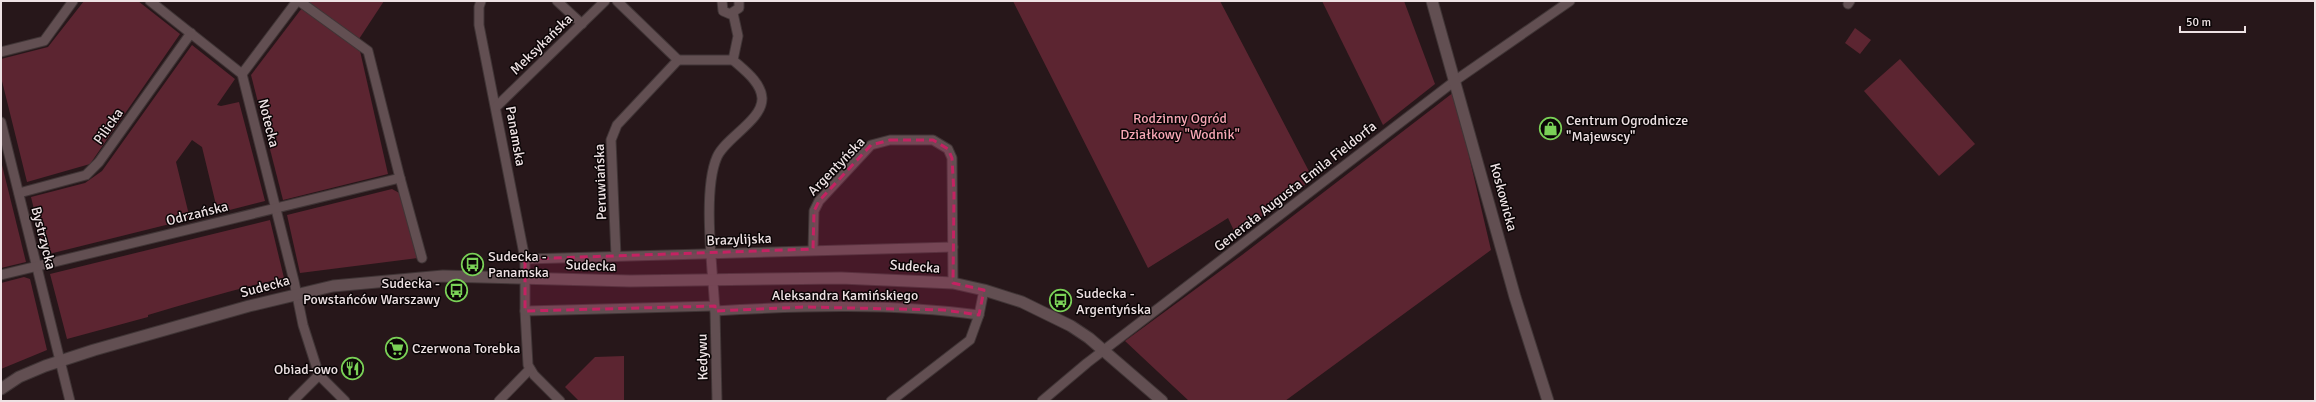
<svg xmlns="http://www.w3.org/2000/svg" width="2316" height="402" viewBox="0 0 2316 402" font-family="Signika,sans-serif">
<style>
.green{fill:#5c2531}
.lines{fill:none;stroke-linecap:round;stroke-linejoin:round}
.minor-casing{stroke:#403536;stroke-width:11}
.tertiary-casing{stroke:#403536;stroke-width:13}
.minor{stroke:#624f52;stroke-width:9}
.tertiary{stroke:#624f52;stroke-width:11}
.marked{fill:#c42262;fill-opacity:0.2;stroke:#c42262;stroke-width:3;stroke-dasharray:8 5;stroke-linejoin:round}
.labels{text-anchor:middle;stroke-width:3;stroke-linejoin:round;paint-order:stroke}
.street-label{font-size:14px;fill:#eee2e4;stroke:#0b0506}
.park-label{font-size:14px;fill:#f6a6b4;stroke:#0b0506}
.poi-label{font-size:14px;fill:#eee2e4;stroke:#0b0506;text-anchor:start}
</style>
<rect width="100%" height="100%" fill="#27171a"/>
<!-- green -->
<g class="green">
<path d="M84,1H138L180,34L90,164L27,182L1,77V59L48,47Z"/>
<path d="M307,1H384L359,39Z"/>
<path d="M1013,1H1220L1313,179L1236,235L1228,218L1148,268Z"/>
<path d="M1322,1H1404L1435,84L1383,125Z"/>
<path d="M302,8L360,51L388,174L283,200L251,75Z"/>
<path d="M1855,28L1871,40L1860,54L1845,43Z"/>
<path d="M192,45L235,79L217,105L221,106L239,102L265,201L218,213L202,147L192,140L176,162L190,219L45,255L31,197L85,183L102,171Z"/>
<path d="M1900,59L1975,144L1939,176L1864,91Z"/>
<path d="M1454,92L1491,250L1285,401H1189L1125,341L1242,255Z"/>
<path d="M1,161L26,262L1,268Z"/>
<path d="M392,189L403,195L418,258L300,273L287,215Z"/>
<path d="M270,220L284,278C238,288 193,302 148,315V317L67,339L50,274Z"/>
<path d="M24,277L30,279L47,350L1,369V283Z"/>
<path d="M624,356V401H579L565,387L595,357Z"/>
</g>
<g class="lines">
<defs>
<g id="minor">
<path d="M150,1L242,74L294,281L303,325L319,375L345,401"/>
<path d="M481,1L479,7V25L525,259V311L528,365L534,375L560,401"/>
<path d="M557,1L582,24"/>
<path d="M617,1L678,60"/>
<path d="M722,1L723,11L730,14L739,8V1"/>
<path d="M1848,4L1850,1"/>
<path d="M733,13L738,36L733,60C744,70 761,82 762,98C763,120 725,138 717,157C702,191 713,272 715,311C801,306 893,303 979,315"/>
<path d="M1,52L44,41L73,1"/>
<path d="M678,60H733"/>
<path d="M242,74L297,1"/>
<path d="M496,107L605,1"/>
<path d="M1,122L70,401"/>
<path d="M400,178L422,258"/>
<path d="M19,193L86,175L99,162L191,33"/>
<path d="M813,249L814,211L819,201L871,145L890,140H933L948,149L952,158L953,283"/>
<path d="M616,256L611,140L617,125L678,60"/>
<path d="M525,259L953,247"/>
<path d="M1,275L400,178L368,51L299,1"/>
<path d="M525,311L715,306"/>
<path d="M715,311L717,401"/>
<path d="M293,401L319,375"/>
<path d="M499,401L530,369"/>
<path d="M891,401L970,340L979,315L984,290"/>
<path d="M1042,401L1087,363L1456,80L1570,1"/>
</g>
<g id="tertiary">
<path d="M1432,1L1515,297L1548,401"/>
<path d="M1,389L19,377L45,366L94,350L249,306L333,286L443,276L630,281L841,278L953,283L984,290L1022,302L1071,326L1089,338L1162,401"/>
</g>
</defs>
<!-- minor casing -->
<use href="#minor" class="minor-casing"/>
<!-- tertiary casing -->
<use href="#tertiary" class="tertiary-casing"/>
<!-- minor -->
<use href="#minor" class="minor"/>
<!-- tertiary -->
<use href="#tertiary" class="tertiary"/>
</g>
<!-- marked area -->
<path class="marked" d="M890,140H933L948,149L952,158L954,194L953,283L984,290L979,315L944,310L805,307L715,311V306L525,311V259L813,249L814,211L819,201L871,145Z"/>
<!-- icons -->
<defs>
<symbol id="shop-ring" viewBox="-11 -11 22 22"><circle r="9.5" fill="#0b0506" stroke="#7ad157" stroke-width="1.5"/><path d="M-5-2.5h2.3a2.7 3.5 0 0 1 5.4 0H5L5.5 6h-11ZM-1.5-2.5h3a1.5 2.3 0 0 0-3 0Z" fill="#7ad157"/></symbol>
<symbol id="bus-ring" viewBox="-11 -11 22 22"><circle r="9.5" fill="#0b0506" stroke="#7ad157" stroke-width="1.5"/><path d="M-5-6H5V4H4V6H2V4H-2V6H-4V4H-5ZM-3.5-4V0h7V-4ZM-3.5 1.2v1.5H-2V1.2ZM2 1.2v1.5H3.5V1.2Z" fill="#7ad157"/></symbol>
<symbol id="supermarket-ring" viewBox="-11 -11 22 22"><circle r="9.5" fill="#0b0506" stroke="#7ad157" stroke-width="1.5"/><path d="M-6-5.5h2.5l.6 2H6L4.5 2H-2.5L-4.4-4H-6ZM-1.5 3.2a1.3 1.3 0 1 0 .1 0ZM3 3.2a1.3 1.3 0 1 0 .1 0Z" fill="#7ad157"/></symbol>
<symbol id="restaurant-ring" viewBox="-11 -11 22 22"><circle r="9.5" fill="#0b0506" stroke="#7ad157" stroke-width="1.5"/><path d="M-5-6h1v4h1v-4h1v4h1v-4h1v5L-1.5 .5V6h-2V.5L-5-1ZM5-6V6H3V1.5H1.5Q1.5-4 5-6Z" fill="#7ad157"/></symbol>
</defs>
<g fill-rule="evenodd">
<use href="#shop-ring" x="1538" y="116" width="25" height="25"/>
<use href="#bus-ring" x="460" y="252" width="25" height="25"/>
<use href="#bus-ring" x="444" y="278" width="25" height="25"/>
<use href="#bus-ring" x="1048" y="288" width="25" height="25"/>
<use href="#supermarket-ring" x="384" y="336" width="25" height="25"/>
<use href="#restaurant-ring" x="340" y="356" width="25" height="25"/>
</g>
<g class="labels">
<!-- street labels -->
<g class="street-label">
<text transform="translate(541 44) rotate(-44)" y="5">Meksykańska</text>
<text transform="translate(269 123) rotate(76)" y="5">Notecka</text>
<text transform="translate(108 126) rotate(-55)" y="5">Pilicka</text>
<text transform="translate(516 136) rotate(80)" y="5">Panamska</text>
<text transform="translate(836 166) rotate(-46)" y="5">Argentyńska</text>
<text transform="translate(600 182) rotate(-92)" y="5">Peruwiańska</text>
<text transform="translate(1295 186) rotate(-38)" y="5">Generała Augusta Emila Fieldorfa</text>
<text transform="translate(1504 197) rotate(75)" y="5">Koskowicka</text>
<text transform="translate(197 213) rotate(-14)" y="5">Odrzańska</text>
<text transform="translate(44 238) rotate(76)" y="5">Bystrzycka</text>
<text transform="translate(739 239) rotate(-2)" y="5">Brazylijska</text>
<text transform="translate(591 265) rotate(2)" y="5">Sudecka</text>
<text transform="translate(915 266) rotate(4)" y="5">Sudecka</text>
<text transform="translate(265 286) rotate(-15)" y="5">Sudecka</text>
<text x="845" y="300">Aleksandra Kamińskiego</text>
<text transform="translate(702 357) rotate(-91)" y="5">Kedywu</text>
</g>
<!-- park labels -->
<g class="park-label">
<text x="1180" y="123">Rodzinny Ogród<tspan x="1180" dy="16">Działkowy "Wodnik"</tspan></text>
</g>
<!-- poi labels -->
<g class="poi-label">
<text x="1566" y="125">Centrum Ogrodnicze<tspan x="1566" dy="16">"Majewscy"</tspan></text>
<text x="488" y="261">Sudecka -<tspan x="488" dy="16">Panamska</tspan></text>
<text x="440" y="288" text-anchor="end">Sudecka -<tspan x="440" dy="16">Powstańców Warszawy</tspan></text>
<text x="1076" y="298">Sudecka -<tspan x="1076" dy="16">Argentyńska</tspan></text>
<text x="412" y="353">Czerwona Torebka</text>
<text x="338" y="374" text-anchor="end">Obiad-owo</text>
</g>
</g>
<!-- border -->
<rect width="2316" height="402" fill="none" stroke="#eee2e4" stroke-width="4"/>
<!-- scale -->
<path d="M2180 26v6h65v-6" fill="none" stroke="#eee2e4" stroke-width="2"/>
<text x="2186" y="26" font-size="12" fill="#eee2e4" stroke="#0b0506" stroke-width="3" paint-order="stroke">50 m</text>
</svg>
